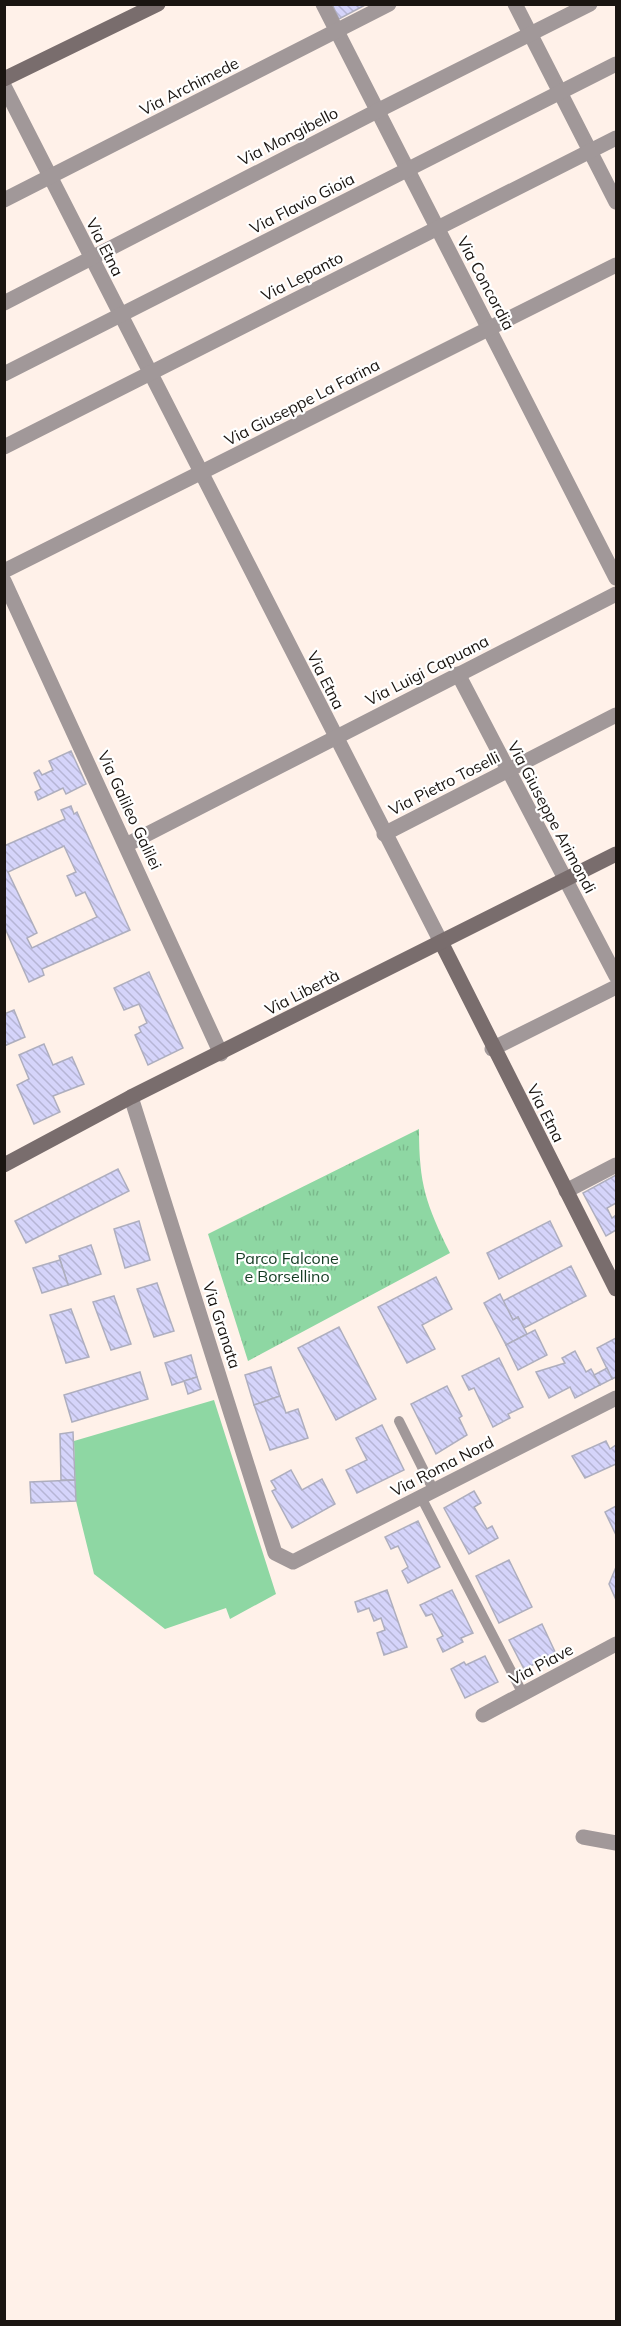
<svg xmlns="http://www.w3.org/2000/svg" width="621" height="2326" viewBox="0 0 621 2326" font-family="Mulish,sans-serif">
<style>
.green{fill:#8ed7a3}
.park{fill:url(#park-tufts)}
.building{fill:url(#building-back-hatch);stroke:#aeaebe;stroke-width:1.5;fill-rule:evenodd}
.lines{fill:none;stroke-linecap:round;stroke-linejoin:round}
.lane{stroke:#a19899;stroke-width:10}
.street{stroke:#a19899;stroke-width:15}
.secondary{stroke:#796d6d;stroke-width:15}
.labels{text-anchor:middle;stroke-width:4.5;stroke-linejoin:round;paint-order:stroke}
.street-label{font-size:16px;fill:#1a1511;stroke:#fff}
.park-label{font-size:16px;fill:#133b22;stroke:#fff}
</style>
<defs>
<pattern id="park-tufts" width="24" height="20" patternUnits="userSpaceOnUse" patternTransform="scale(1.5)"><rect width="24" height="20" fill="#8ed7a3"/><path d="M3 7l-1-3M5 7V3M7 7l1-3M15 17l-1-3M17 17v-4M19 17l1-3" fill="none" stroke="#7ab88b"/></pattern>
<pattern id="building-back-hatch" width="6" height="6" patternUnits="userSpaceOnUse" patternTransform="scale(1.5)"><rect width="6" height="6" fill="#d5d4fa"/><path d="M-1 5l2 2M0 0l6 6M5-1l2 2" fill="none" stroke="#b6b5d5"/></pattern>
</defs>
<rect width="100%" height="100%" fill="#fff1e9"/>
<!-- green -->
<path class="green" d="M214,1400L276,1594L230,1619L226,1608L165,1629L94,1574L76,1501L74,1441Z"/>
<!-- park -->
<path class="park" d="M419,1129C419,1185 426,1204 450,1253L248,1361L208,1234Z"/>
<!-- building -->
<g class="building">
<path d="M332,4H367L339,19Z"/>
<path d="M71,751L86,784L66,794L63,788L38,800L35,792L41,789L34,773L39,770L42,775L53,770L49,761Z"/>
<path d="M71,806L74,814L77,812L130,930L42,969L44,975L29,982L4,926V846L65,819L61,810ZM64,846L76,872L67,876L76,896L85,892L97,917L32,948L27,938L37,933L8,872Z"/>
<path d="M149,972L183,1048L148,1065L135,1035L141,1032L139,1027L147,1023L139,1004L124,1010L114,988Z"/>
<path d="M14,1010L25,1037L4,1046V1014Z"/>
<path d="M44,1044L53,1065L72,1057L84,1084L53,1096L60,1112L34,1124L17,1085L29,1079L19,1055Z"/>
<path d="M118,1169L129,1191L26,1243L15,1221Z"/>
<path d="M616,1175V1203L607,1208L612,1218L616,1215V1230L606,1236L583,1193Z"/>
<path d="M139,1221L150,1260L125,1268L114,1229Z"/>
<path d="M550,1221L562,1246L499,1279L487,1253Z"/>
<path d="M91,1245L101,1274L68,1285L59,1256Z"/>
<path d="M60,1260L68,1285L42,1293L33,1268Z"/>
<path d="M571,1266L586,1296L524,1328L518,1317L513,1320L503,1301Z"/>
<path d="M436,1277L452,1309L422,1325L435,1349L407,1363L378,1307Z"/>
<path d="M157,1283L174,1331L154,1337L137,1289Z"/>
<path d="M500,1294L513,1320L518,1317L527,1334L506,1345L484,1303Z"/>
<path d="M114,1296L131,1344L111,1350L93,1302Z"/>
<path d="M71,1309L89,1357L66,1363L50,1315Z"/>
<path d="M339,1327L376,1399L336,1420L298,1348Z"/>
<path d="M535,1330L547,1355L518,1370L506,1345Z"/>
<path d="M616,1338V1377L612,1379L597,1348Z"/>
<path d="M575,1351L586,1372L591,1369L600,1385L575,1398L570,1387L549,1398L536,1372L565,1363L562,1358Z"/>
<path d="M191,1355L197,1377L172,1385L165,1363Z"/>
<path d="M499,1358L523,1407L508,1414L510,1418L493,1427L474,1388L469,1390L462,1376Z"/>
<path d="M271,1367L280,1396L254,1405L245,1375Z"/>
<path d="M607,1368L612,1379L600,1385L594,1375Z"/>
<path d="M140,1372L148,1399L72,1422L64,1395Z"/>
<path d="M197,1377L201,1389L188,1394L184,1381Z"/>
<path d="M447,1386L462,1416L459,1418L467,1435L436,1454L411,1404Z"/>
<path d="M280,1396L286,1413L298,1409L308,1438L270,1450L254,1405Z"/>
<path d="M382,1425L404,1470L357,1493L346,1470L367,1460L356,1438Z"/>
<path d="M73,1432L75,1480H61L60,1434Z"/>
<path d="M606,1441L610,1449L616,1445V1464L585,1478L572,1456Z"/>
<path d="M291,1470L302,1490L322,1479L335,1504L292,1528L272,1491L276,1489L271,1481Z"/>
<path d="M75,1480L76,1501L31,1503L30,1482Z"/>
<path d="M474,1491L481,1503L474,1507L487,1529L492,1526L498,1538L469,1554L444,1508Z"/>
<path d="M616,1506V1535L605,1512Z"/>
<path d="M418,1521L440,1567L408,1583L402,1571L408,1567L398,1546L391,1549L385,1537Z"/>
<path d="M509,1560L532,1607L499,1623L476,1576Z"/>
<path d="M616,1567V1600L609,1584Z"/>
<path d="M387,1590L407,1647L384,1655L377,1633L385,1630L381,1618L374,1621L369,1608L358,1612L355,1602Z"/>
<path d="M452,1590L473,1633L461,1638L463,1642L443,1652L437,1639L443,1636L432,1614L426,1616L420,1605Z"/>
<path d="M542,1624L556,1654L524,1669L509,1640Z"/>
<path d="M485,1656L498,1682L465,1698L451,1669L464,1662L466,1665Z"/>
</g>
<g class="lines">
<!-- lane -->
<g class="lane">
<path d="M399,1421L434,1491"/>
<path d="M421,1497L523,1694"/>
</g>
<!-- street -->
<g class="street">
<path d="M323,4L616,578"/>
<path d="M515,4L616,202"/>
<path d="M4,86L441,942"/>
<path d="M4,200L389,4"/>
<path d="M4,303L377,111L590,4"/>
<path d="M4,374L616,64"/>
<path d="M4,447L616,138"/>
<path d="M4,571L616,265"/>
<path d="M4,581L221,1054"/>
<path d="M458,674L616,976"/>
<path d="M384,834L616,715"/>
<path d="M126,845L616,594"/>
<path d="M492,1049L616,987"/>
<path d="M131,1097L275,1553L293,1562L616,1398"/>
<path d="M566,1191L616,1165"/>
<path d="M483,1715L616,1644"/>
<path d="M583,1837L616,1843"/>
</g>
<!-- secondary -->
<g class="secondary">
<path d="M4,79L158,4"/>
<path d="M441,942L616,1289"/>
<path d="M4,1165L131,1097L616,854"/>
</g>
</g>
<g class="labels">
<!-- street labels -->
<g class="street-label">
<text transform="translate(189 86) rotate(-27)" y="6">Via Archimede</text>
<text transform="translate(288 136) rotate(-27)" y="6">Via Mongibello</text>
<text transform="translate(302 203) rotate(-27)" y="6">Via Flavio Gioia</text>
<text transform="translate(105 247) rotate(63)" y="6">Via Etna</text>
<text transform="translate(302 276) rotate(-27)" y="6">Via Lepanto</text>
<text transform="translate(486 283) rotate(62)" y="6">Via Concordia</text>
<text transform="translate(302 402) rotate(-27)" y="6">Via Giuseppe La Farina</text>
<text transform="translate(427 670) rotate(-27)" y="6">Via Luigi Capuana</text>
<text transform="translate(326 680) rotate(63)" y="6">Via Etna</text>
<text transform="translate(444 783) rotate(-27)" y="6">Via Pietro Toselli</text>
<text transform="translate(130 810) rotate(65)" y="6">Via Galileo Galilei</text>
<text transform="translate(552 817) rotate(62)" y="6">Via Giuseppe Arimondi</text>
<text transform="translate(302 992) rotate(-27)" y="6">Via Libertà</text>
<text transform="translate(546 1113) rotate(63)" y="6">Via Etna</text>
<text transform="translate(222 1325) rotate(72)" y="6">Via Granata</text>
<text transform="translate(442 1466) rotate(-27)" y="6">Via Roma Nord</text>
<text transform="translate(541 1664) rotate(-28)" y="6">Via Piave</text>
</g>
<!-- park labels -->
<g class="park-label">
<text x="287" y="1264">Parco Falcone<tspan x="287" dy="18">e Borsellino</tspan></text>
</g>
</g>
<!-- border -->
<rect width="621" height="2326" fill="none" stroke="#1a1511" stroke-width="12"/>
</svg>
